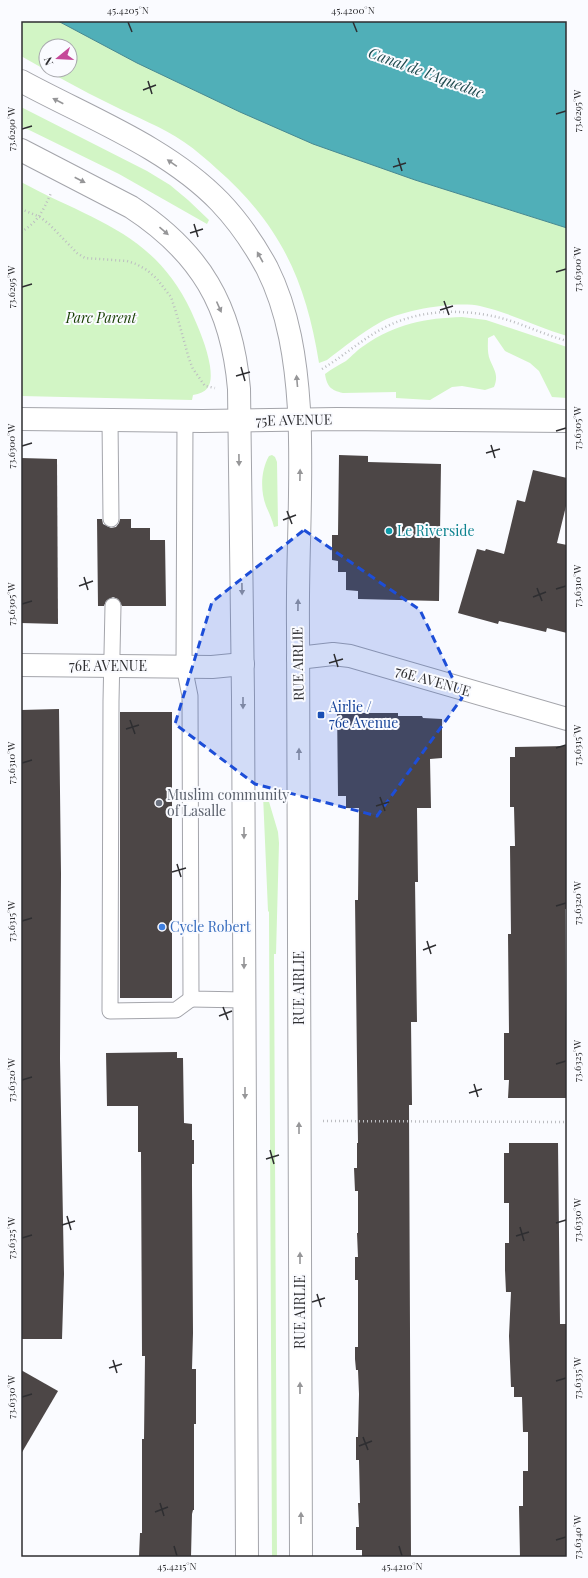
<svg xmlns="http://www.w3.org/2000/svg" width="588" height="1578" viewBox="0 0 588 1578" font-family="'Playfair Display',serif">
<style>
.green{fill:#d2f5c5;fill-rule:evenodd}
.water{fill:#50afb8;stroke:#468890}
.building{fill:#4c4646}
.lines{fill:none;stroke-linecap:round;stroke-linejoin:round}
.lane-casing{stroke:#a4a5ab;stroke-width:17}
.street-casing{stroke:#a4a5ab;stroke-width:24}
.secondary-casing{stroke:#a4a5ab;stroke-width:24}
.path{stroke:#bcbdc1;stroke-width:2.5;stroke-dasharray:1 3;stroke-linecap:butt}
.lane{stroke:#fff;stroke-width:15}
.street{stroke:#fff;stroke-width:22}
.secondary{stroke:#fff;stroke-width:22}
.oneway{fill:#969698}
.marked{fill:#1d4ed8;fill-opacity:0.2;stroke:#1d4ed8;stroke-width:3;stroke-dasharray:8 5;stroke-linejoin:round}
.ticks{fill:none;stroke:#2e2e31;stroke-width:1.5}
.culture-dot{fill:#0f9aa8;stroke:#fafbff;stroke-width:1.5}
.transit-dot{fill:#1a4fb4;stroke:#fafbff;stroke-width:1.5}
.worship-dot{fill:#6b7280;stroke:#fafbff;stroke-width:1.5}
.shop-dot{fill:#3f7fe0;stroke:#fafbff;stroke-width:1.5}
.labels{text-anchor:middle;stroke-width:4;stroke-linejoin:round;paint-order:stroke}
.park-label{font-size:14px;font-style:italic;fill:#173e02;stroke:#fafbff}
.street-label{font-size:14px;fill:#2e2e31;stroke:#fafbff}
.culture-label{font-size:14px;fill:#0d838f;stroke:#fafbff;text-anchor:start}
.transit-label{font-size:14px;fill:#164399;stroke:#fafbff;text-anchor:start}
.worship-label{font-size:14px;fill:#5b616d;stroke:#fafbff;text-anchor:start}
.shop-label{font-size:14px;fill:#366cbe;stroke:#fafbff;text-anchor:start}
.water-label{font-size:15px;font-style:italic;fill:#214c50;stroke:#fafbff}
.neatline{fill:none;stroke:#2e2e31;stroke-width:1.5}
.ticks-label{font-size:10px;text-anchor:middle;fill:#2e2e31}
</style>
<rect width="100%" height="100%" fill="#fafbff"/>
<!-- green -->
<g class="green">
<path d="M21,21H58L137,63L240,112L313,144L415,180L567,228V336C538,327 510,313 480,306C455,301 402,310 379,323C361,333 344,347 327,360L319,363C306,281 280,224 217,169C207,160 196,150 184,142C162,127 136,117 112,105C81,90 51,73 21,56ZM46,46H70V70H46Z"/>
<path d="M21,107L147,171L170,185L188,200L209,220L207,224L119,174L21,126Z"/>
<path d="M21,182C91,220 154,232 191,311C199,329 207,347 210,366C212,382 211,392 193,395L192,400L21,396Z"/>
<path d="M462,317L486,320L567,347V398L552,397L539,371L530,363L505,351L494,335L488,338C488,344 487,353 490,360C494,370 499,375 494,387L485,390L462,386L452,387L430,400L396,398V392L343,393C330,390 327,386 325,374C331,369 339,365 346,361C352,356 358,349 365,345C395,324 426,318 462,317Z"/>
<path d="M272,455L275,457L277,462L278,526L274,527C272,519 269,513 266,506C260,490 261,470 269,456Z"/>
<path d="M263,795H267L278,832L279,843L276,954H274L277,1557H272L269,912L268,911Z"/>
</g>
<!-- water -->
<path class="water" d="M58,21H567V228L415,180L313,144L240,112L137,63Z"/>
<!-- building -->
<g class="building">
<path d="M339,455L368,456V462L441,464L439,601L358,599V591L346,590V572H338V561L332,560V535H338Z"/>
<path d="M21,458L57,459L58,624L21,623Z"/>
<path d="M533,470L567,478V502L557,543L567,545V633L547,628L546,632L499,621L498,624L458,613L477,549L485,551L486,549L504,554L517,500L525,502Z"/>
<path d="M97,519H102L103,524L111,528L116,527L119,523L120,519H131V528H150V540H165L166,606H122L118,599L113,597L106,601L104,606H98Z"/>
<path d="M337,705H357V713H398V716H422L423,718L442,719V758L430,759L431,808H417L418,882H415L417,1022H411L412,1105H409L411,1557H362V1550H356V1527H359L358,1503H360L359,1460H356V1437H358L359,1394L358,1370H356L355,1359V1347H358V1280H355V1257H358L357,1233H358V1191H355L354,1168H357V1143H358L355,900H358L359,808H346V796H338Z"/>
<path d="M59,709L61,874L60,1059L64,1274L62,1339H21V710Z"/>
<rect x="120" y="712" width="52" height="286"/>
<path d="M566,746L567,909H565L566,1028L567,1032L566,1098H508L509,1080H504V1033H509L508,934H511L510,846H515L514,807H510V757H515V747Z"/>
<path d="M177,1052V1058H183L184,1123L192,1124V1140H194V1164H192V1185L193,1333L192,1369H196V1424H194V1510H193L192,1514L191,1557H139L140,1533H142V1439H144L145,1356H142L141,1152H138V1106H107L106,1053Z"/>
<path d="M509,1143H558L560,1324H566L567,1557H520L519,1506H523V1471H528V1432H523L522,1397H514V1387H511L509,1336L511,1292H506L505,1270V1243H509V1203H504V1153H509Z"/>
<path d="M21,1370L58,1391L21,1454Z"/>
</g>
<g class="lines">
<defs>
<g id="lane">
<path d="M110,420L111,519"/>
<path d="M185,421L184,666L190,696L191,999L245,1000"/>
<path d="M113,606L111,701L110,1011L176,1010L191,999"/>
</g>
<g id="street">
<path d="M298,658L333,654L350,656L567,719"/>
<path d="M21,665L212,667L243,664"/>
</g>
<g id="secondary">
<path d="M21,81C87,117 167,147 220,202C239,222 254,244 267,268C289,312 296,361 299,409C303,482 297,554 298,627C300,937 299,1247 301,1557"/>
<path d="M21,150L131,207C200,252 232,306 239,389L243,697L247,1557"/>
<path d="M21,419L202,421L337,419L567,421"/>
</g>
</defs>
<!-- lane casing -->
<use href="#lane" class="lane-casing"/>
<!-- street casing -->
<use href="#street" class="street-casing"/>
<!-- secondary casing -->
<use href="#secondary" class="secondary-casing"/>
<!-- path -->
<g class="path">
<path d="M21,209L40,217L49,224L77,253L85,258L127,261L136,264L147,270L157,279L171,297L176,312L189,359L193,369L205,386L215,388"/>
<path d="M21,232C38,222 43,211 51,193"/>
<path d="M322,369C342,357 360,341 380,330C417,309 461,308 501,318C523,324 545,335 567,341"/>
<path d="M323,1121L567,1122"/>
</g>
<!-- lane -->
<use href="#lane" class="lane"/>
<!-- street -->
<use href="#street" class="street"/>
<!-- secondary -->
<use href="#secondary" class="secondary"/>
</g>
<!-- one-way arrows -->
<defs><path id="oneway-solid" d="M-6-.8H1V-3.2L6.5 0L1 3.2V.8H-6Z"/></defs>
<g class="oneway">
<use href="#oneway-solid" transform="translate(58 101) rotate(-153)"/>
<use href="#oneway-solid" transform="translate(172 163) rotate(-145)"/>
<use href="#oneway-solid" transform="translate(80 180) rotate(27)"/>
<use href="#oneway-solid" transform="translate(164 231) rotate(41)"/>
<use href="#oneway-solid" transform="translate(260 257) rotate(-119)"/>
<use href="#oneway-solid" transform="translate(219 307) rotate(66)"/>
<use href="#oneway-solid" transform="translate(297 381) rotate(-95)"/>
<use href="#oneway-solid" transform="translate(239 460) rotate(89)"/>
<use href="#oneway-solid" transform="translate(300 475) rotate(-89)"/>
<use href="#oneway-solid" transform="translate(242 589) rotate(89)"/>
<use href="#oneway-solid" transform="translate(298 605) rotate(-89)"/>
<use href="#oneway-solid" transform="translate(243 703) rotate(90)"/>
<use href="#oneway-solid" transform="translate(299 754) rotate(-90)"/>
<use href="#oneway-solid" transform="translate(244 833) rotate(90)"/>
<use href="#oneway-solid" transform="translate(244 963) rotate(90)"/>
<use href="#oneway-solid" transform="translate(245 1093) rotate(90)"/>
<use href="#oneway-solid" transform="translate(299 1128) rotate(-90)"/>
<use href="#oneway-solid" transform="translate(300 1258) rotate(-90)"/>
<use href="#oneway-solid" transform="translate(300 1388) rotate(-90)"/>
<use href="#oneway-solid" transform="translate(301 1518) rotate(-90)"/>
</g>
<!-- marked area -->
<path class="marked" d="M304,530L420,610L462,698L377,816L255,784L175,724L212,602Z"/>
<!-- ticks -->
<path class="ticks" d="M128,22L132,32M353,22L357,32M148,81L152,94M143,90L156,85M556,114L566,111M22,129L32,126M398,158L402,171M393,167L406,163M194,224L198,237M190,233L203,229M556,272L566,269M22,287L32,284M444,301L449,315M440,310L453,306M241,367L245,381M236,376L250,372M556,431L566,428M491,445L495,458M22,446L32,443M486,453L500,449M287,511L292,524M283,520L296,515M84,577L88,590M79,586L93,581M537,588L542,601M556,589L566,586M533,597L546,592M22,604L32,601M334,654L338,667M329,663L343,659M130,720L135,734M126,729L139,725M556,748L566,745M22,763L32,760M380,797L385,811M376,806L389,802M177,864L181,877M172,872L186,868M556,906L566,903M22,921L32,918M427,941L431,954M423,950L436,945M223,1007L228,1020M219,1016L232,1011M556,1064L566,1061M22,1080L32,1077M474,1084L478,1097M469,1093L482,1089M270,1150L274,1164M266,1159L279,1155M67,1216L71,1230M556,1223L566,1220M62,1225L75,1221M520,1227L524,1241M516,1236L529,1232M22,1238L32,1235M317,1294L321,1307M312,1302L325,1298M113,1360L117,1373M109,1368L122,1364M556,1381L566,1378M22,1397L32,1394M363,1437L368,1450M359,1446L372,1441M160,1503L164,1516M155,1512L168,1507M556,1540L566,1537M174,1546L177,1556M399,1546L402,1556"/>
<!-- markers -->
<circle class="culture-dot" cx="389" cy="531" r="4"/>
<rect class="transit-dot" x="317" y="711" width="8" height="8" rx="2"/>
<circle class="worship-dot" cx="159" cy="803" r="4"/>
<circle class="shop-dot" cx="162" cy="927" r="4"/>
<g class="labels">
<!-- park labels -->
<g class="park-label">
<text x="101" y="323">Parc Parent</text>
</g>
<!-- street labels -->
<g class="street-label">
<text transform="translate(294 420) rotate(-1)" y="5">75E AVENUE</text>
<text transform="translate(298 664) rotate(-91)" y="5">RUE AIRLIE</text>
<text x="108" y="671">76E AVENUE</text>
<text transform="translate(433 681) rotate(16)" y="5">76E AVENUE</text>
<text transform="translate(299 988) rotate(-90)" y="5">RUE AIRLIE</text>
<text transform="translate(300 1312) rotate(-90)" y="5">RUE AIRLIE</text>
</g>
<!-- culture labels -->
<g class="culture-label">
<text x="397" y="536">Le Riverside</text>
</g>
<!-- transit labels -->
<g class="transit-label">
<text x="329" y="712">Airlie /<tspan x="329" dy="16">76e Avenue</tspan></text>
</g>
<!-- worship labels -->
<g class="worship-label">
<text x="167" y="800">Muslim community<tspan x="167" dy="16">of Lasalle</tspan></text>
</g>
<!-- shop labels -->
<g class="shop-label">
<text x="170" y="932">Cycle Robert</text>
</g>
<!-- water labels -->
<g class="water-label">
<text transform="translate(426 73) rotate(20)" y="5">Canal de l'Aqueduc</text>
</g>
</g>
<!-- border -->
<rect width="588" height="1578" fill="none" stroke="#fafbff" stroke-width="44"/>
<!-- north arrow -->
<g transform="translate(58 58) rotate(252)"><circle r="19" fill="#fafbff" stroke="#a8a9ad"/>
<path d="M0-3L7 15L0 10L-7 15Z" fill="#c54999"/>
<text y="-6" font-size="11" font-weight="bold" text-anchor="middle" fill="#2e2e31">N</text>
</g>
<rect x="22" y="22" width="544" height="1534" class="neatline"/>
<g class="ticks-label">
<text x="128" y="14">45.4205°N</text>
<text x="353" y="14">45.4200°N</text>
<text transform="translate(577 111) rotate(-90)" y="4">73.6295°W</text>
<text transform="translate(11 129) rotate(-90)" y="4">73.6290°W</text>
<text transform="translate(577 269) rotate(-90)" y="4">73.6300°W</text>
<text transform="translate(11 287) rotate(-90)" y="4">73.6295°W</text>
<text transform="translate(577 428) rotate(-90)" y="4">73.6305°W</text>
<text transform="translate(11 446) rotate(-90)" y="4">73.6300°W</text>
<text transform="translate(577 586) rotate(-90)" y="4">73.6310°W</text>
<text transform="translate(11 604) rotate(-90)" y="4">73.6305°W</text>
<text transform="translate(577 745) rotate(-90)" y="4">73.6315°W</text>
<text transform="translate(11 763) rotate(-90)" y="4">73.6310°W</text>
<text transform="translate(577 903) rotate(-90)" y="4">73.6320°W</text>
<text transform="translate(11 921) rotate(-90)" y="4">73.6315°W</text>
<text transform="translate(577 1061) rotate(-90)" y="4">73.6325°W</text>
<text transform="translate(11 1080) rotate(-90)" y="4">73.6320°W</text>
<text transform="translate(577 1220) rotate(-90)" y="4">73.6330°W</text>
<text transform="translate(11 1238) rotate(-90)" y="4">73.6325°W</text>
<text transform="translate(577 1378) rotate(-90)" y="4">73.6335°W</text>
<text transform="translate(11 1397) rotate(-90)" y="4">73.6330°W</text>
<text transform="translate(577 1537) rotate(-90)" y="4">73.6340°W</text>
<text x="177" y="1570">45.4215°N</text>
<text x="402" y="1570">45.4210°N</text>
</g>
</svg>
